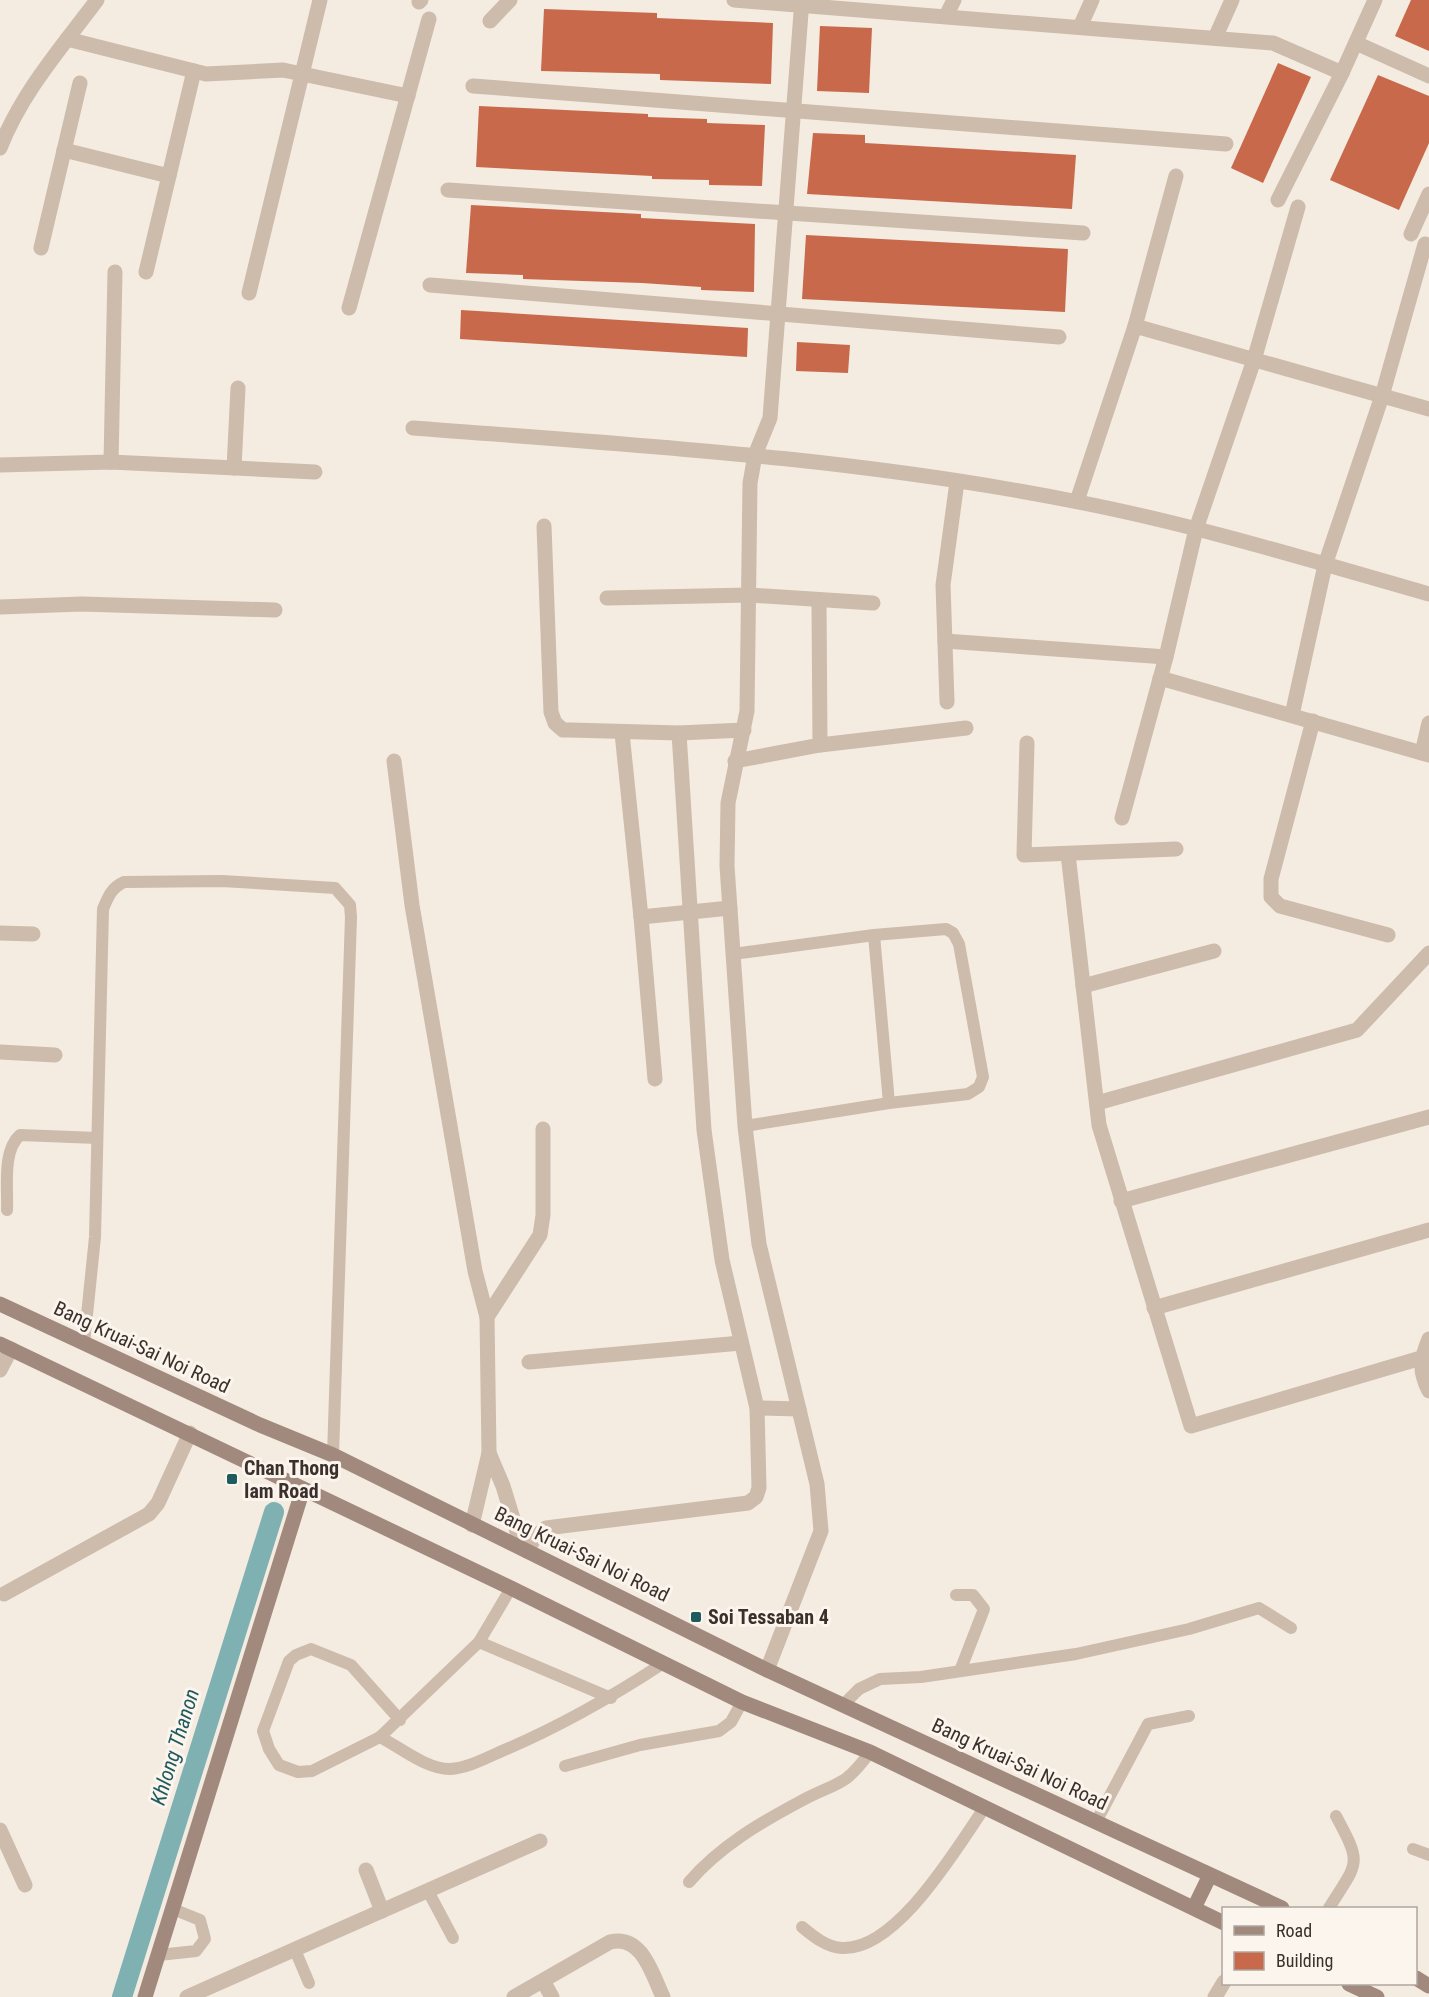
<svg xmlns="http://www.w3.org/2000/svg" width="1429" height="1997" viewBox="0 0 1429 1997" font-family="'Roboto Condensed',sans-serif">
<style>
.lines{fill:none;stroke-linecap:round;stroke-linejoin:round}
.canal{stroke:#7fb0b2;stroke-width:20}
.building{fill:#c8694b}
.lane{stroke:#cdbbac;stroke-width:12}
.street{stroke:#cdbbac;stroke-width:15}
.secondary{stroke:#a18a7d;stroke-width:15}
.poi-dot{fill:#1f5a5e;stroke:#fbf5ee;stroke-width:2}
.labels{text-anchor:middle;stroke-width:6;stroke-linejoin:round;paint-order:stroke}
.street-label{font-size:20px;fill:#3b302b;stroke:#fbf5ee}
.poi-label{font-size:20px;font-weight:bold;fill:#3b302b;stroke:#fbf5ee;text-anchor:start}
.water-label{font-size:21px;font-style:italic;fill:#1f5a5e;stroke:#fbf5ee}
</style>
<rect width="100%" height="100%" fill="#f4ebe1"/>
<g class="lines">
<!-- canal -->
<path class="canal" d="M122,1997L274,1512"/>
</g>
<!-- building -->
<g class="building">
<path d="M1411,0H1429V51L1395,36Z"/>
<path d="M544,9L657,13V18L773,23L771,84L660,80V74L541,71Z"/>
<path d="M820,26L872,28L869,93L817,91Z"/>
<path d="M1278,63L1311,77L1263,183L1231,168Z"/>
<path d="M1378,75L1429,96V143L1399,210L1330,180Z"/>
<path d="M479,106L648,114V117L707,119V123L765,125L762,186L709,185V180L652,179V176L476,167Z"/>
<path d="M813,133L865,135V143L1076,155L1072,209L807,194Z"/>
<path d="M471,205L641,214V218L755,224L754,292L701,290V287L642,283L523,279V275L466,273Z"/>
<path d="M806,235L1068,249L1065,312L802,299Z"/>
<path d="M461,310L748,328L747,357L460,339Z"/>
<path d="M797,342L850,345L848,373L796,371Z"/>
</g>
<g class="lines">
<!-- lane -->
<g class="lane">
<path d="M874,935L889,1103"/>
<path d="M733,954L874,935L946,929L953,933L959,944L983,1077L979,1087L968,1094L889,1103L745,1126"/>
<path d="M7,1210C8,1188 2,1151 20,1135L97,1138"/>
<path d="M84,1344L95,1237L103,909C108,897 111,888 124,882L222,881L335,888L350,905L351,917L333,1455"/>
<path d="M956,1595H973L984,1609L960,1671"/>
<path d="M479,1642L611,1698"/>
<path d="M843,1705L859,1689L880,1679L921,1677L1076,1654L1189,1629L1259,1608L1291,1628"/>
<path d="M400,1720L351,1665L311,1649L296,1655L289,1661L263,1731L269,1749L279,1765L298,1772L312,1771L380,1737L479,1642L511,1588"/>
<path d="M380,1737C401,1748 426,1769 450,1769C468,1768 486,1758 502,1751C559,1727 610,1698 662,1664"/>
<path d="M565,1766L640,1745L719,1731L731,1722L742,1702"/>
<path d="M1096,1822L1148,1724L1189,1716"/>
<path d="M1413,1849L1429,1855"/>
<path d="M689,1882C720,1846 760,1823 801,1801C838,1781 843,1789 870,1752"/>
<path d="M428,1891L453,1938"/>
<path d="M1329,1908C1358,1861 1363,1866 1336,1816"/>
<path d="M802,1927C813,1936 826,1947 842,1948C897,1951 957,1847 985,1807"/>
<path d="M295,1950L309,1983"/>
<path d="M159,1955L196,1951L205,1939L200,1920L173,1909"/>
</g>
<!-- street -->
<g class="street">
<path d="M734,0L1273,43L1342,73"/>
<path d="M419,2L421,0"/>
<path d="M946,16L954,0"/>
<path d="M490,21L510,0"/>
<path d="M1080,27L1092,0"/>
<path d="M1215,38L1232,0"/>
<path d="M67,39L206,74L283,70L408,96"/>
<path d="M1356,43L1429,76"/>
<path d="M473,86L1226,144"/>
<path d="M0,148C22,92 61,48 97,0"/>
<path d="M64,150L169,176"/>
<path d="M448,190L1083,233"/>
<path d="M1278,200L1342,73L1375,0"/>
<path d="M1411,234L1429,194"/>
<path d="M41,248L80,83"/>
<path d="M146,272L194,71"/>
<path d="M430,285L1059,337"/>
<path d="M249,293L320,0"/>
<path d="M349,308L429,19"/>
<path d="M1135,326L1429,409"/>
<path d="M413,428C635,445 859,458 1078,502C1196,525 1313,561 1429,594"/>
<path d="M111,462L115,272"/>
<path d="M0,465L111,462L315,472"/>
<path d="M234,468L238,388"/>
<path d="M1077,501L1135,326L1176,176"/>
<path d="M544,526L551,712L555,723L563,730H570L679,733L744,730"/>
<path d="M607,598L749,595L873,603"/>
<path d="M819,601L820,745"/>
<path d="M0,607L82,604L275,610"/>
<path d="M945,641L1166,657"/>
<path d="M1160,678L1429,755"/>
<path d="M947,702L943,585L957,482"/>
<path d="M1292,715L1325,565L1382,396L1425,244"/>
<path d="M1313,721L1271,879V897L1280,906L1388,935"/>
<path d="M622,733L641,917L655,1079"/>
<path d="M1027,743L1024,855L1176,849"/>
<path d="M1422,753L1429,723"/>
<path d="M394,761L412,905L475,1271L487,1317L489,1453L472,1525"/>
<path d="M735,761L820,745L966,728"/>
<path d="M1122,818L1166,657L1196,529L1254,360L1298,207"/>
<path d="M1068,854L1099,1125L1191,1426L1421,1358"/>
<path d="M641,917L730,908"/>
<path d="M0,933L33,934"/>
<path d="M1083,986L1214,951"/>
<path d="M0,1052L55,1055"/>
<path d="M1097,1103L1357,1030L1429,953"/>
<path d="M1121,1201L1429,1117"/>
<path d="M1154,1308L1429,1230"/>
<path d="M487,1317L540,1235L543,1215V1129"/>
<path d="M1429,1339C1420,1360 1419,1371 1429,1391"/>
<path d="M529,1362L741,1343"/>
<path d="M0,1370L11,1349"/>
<path d="M757,1408L799,1409"/>
<path d="M489,1453L503,1486L522,1548"/>
<path d="M527,1551L536,1536L546,1528L748,1503L756,1497L759,1488L757,1408L722,1260L704,1130L679,733"/>
<path d="M4,1594L149,1514L158,1503L190,1433"/>
<path d="M767,1670L821,1531L817,1484L759,1244L745,1126L727,866L728,803L747,711L750,483L755,455L770,418L802,0"/>
<path d="M0,1830L25,1885"/>
<path d="M366,1870L382,1911"/>
<path d="M543,1981L552,1997"/>
<path d="M187,1997L540,1841"/>
<path d="M514,1997L610,1942C642,1934 652,1974 663,1997"/>
<path d="M1215,1997L1224,1982"/>
</g>
<!-- secondary -->
<g class="secondary">
<path d="M0,1304L260,1425L333,1455L767,1670L1282,1908"/>
<path d="M0,1344L511,1588L742,1702L870,1752L1224,1923"/>
<path d="M1194,1908L1210,1875"/>
<path d="M1416,1978L1429,1986"/>
<path d="M1349,1984L1377,1997"/>
<path d="M145,1997L303,1489"/>
</g>
</g>
<!-- markers -->
<g class="poi-dot">
<rect x="226" y="1473" width="12" height="12" rx="3"/>
<rect x="690" y="1611" width="12" height="12" rx="3"/>
</g>
<g class="labels">
<!-- street labels -->
<g class="street-label">
<text transform="translate(142 1347) rotate(25)" y="7">Bang Kruai-Sai Noi Road</text>
<text transform="translate(582 1554) rotate(26)" y="7">Bang Kruai-Sai Noi Road</text>
<text transform="translate(1020 1764) rotate(25)" y="7">Bang Kruai-Sai Noi Road</text>
</g>
<!-- poi labels -->
<g class="poi-label">
<text x="244" y="1475">Chan Thong<tspan x="244" dy="23">Iam Road</tspan></text>
<text x="708" y="1624">Soi Tessaban 4</text>
</g>
<!-- water labels -->
<g class="water-label">
<text transform="translate(175 1747) rotate(-73)" y="7">Khlong Thanon</text>
</g>
</g>
<!-- legend -->
<rect x="1222" y="1907" width="195" height="78" fill="#fbf5ee" stroke="#aea6a0" stroke-width="1.5"/>
<rect x="1234" y="1926" width="30" height="9" fill="#a18a7d" stroke="#aea6a0" stroke-width="1.5"/>
<text x="1276" y="1937" font-size="18" fill="#3b302b">Road</text>
<rect x="1234" y="1952" width="30" height="18" fill="#c8694b" stroke="#aea6a0" stroke-width="1.5"/>
<text x="1276" y="1967" font-size="18" fill="#3b302b">Building</text>
</svg>
